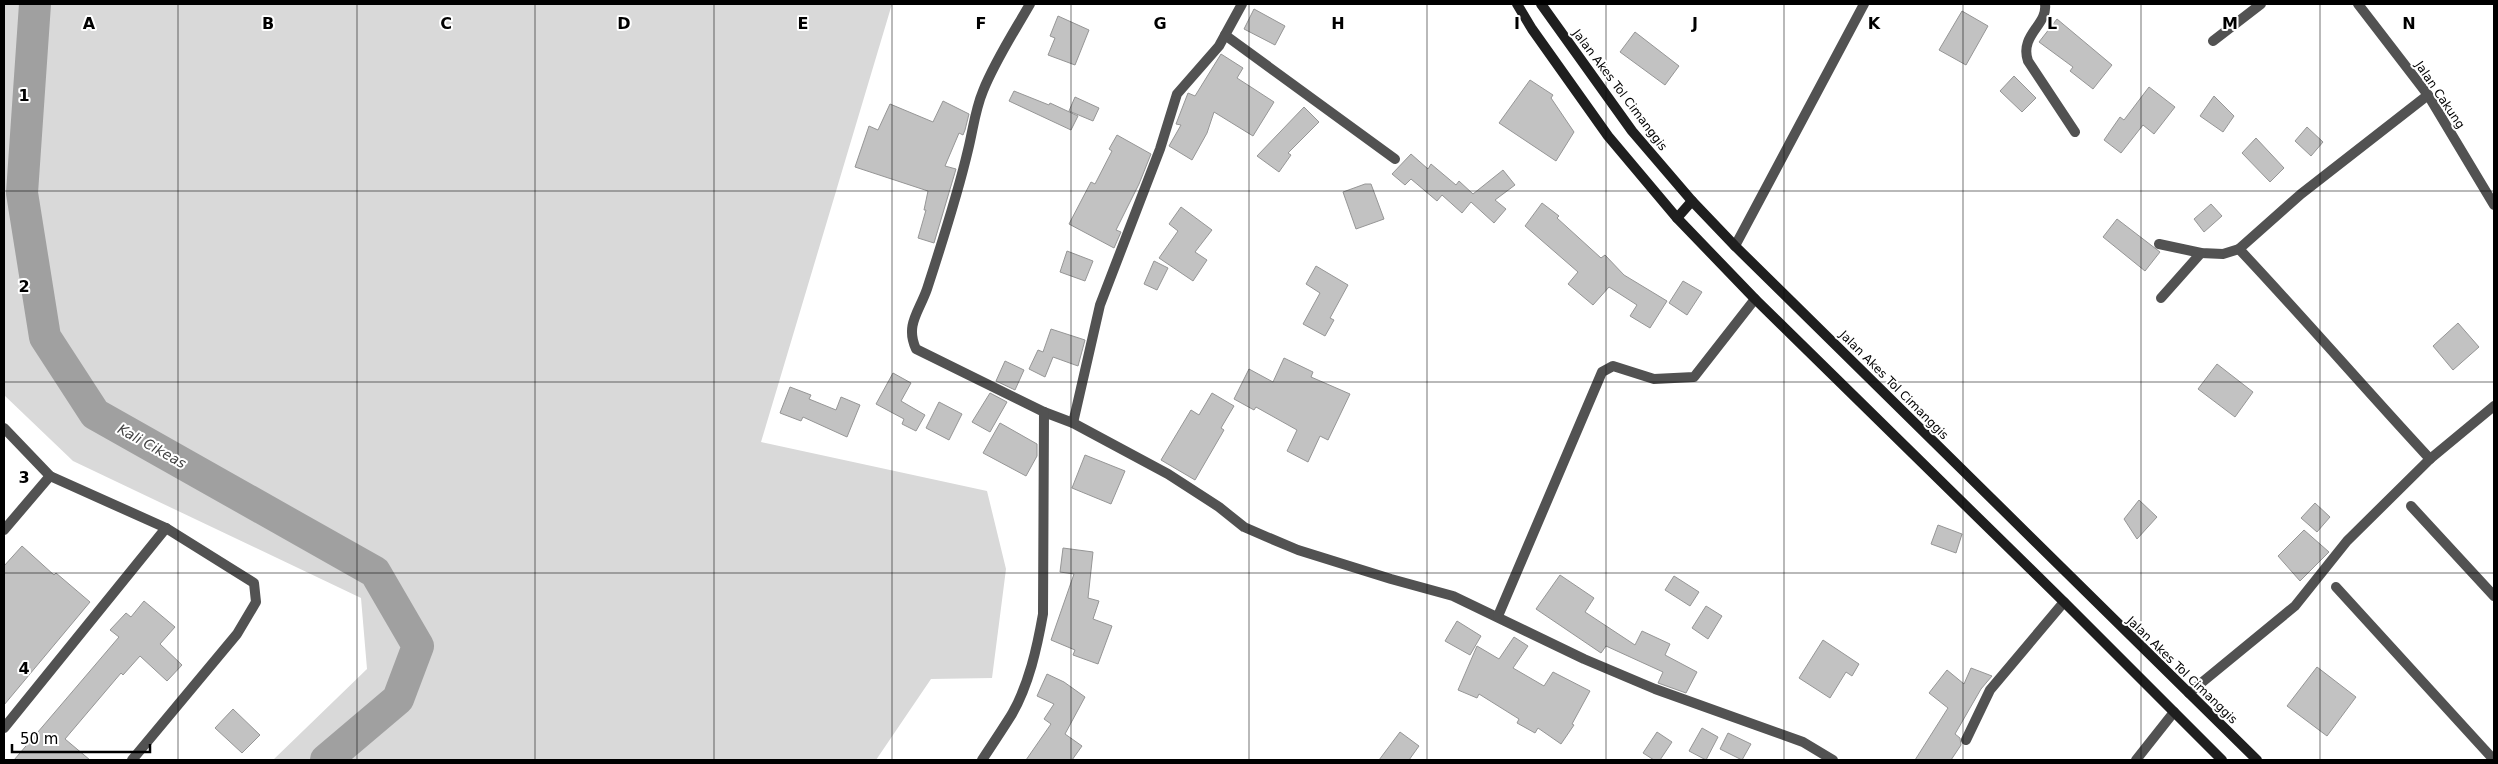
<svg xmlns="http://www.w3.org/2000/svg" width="2498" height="764" viewBox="0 0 2498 764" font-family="'DejaVu Sans',sans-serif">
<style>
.green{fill:#d9d9d9}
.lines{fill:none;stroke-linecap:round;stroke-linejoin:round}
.river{stroke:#a0a0a0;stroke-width:32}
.building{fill:#c2c2c2;stroke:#969696}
.street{stroke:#525252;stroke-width:10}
.secondary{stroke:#1f1f1f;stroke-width:10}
.grid{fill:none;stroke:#000;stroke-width:1;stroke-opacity:0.55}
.labels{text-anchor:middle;stroke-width:4;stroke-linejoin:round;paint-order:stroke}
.street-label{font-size:12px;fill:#000;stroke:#fff}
.water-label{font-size:14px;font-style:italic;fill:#414141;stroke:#fff}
.grid-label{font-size:16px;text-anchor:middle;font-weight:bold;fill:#000;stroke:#fff;stroke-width:4;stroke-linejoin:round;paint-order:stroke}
</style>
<rect width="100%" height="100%" fill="#fff"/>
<!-- green -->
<path class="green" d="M4,4H892L761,442L987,491L1006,569L992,678L931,679L876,760H273L367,669L361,598L73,461L4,395Z"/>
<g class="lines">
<!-- river -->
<path class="river" d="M35,4L22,193L45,337L95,414L375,572L418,646L398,699L326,760"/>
</g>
<!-- building -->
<g class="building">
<path d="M1254,9L1285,26L1275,45L1244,29Z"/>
<path d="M1962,11L1988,26L1966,65L1939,50Z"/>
<path d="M1058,16L1089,30L1075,65L1048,55L1055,38L1050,36Z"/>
<path d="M2057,19L2112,65L2093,89L2070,71L2073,67L2039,42Z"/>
<path d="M1635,32L1679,66L1665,85L1620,52Z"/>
<path d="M1221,54L1243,68L1237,78L1274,102L1253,136L1214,112L1207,133L1192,160L1169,146L1181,125L1176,124L1188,93L1195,96Z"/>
<path d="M2014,76L2036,98L2022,112L2000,91Z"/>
<path d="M1530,80L1553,95L1551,98L1574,132L1556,161L1499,123Z"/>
<path d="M2149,87L2175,107L2154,134L2143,125L2121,153L2104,140L2120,117L2124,120Z"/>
<path d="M1014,91L1049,105L1050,103L1078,116L1071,130L1009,101Z"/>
<path d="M2214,96L2234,116L2223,132L2200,116Z"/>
<path d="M1075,97L1099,108L1093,121L1069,111Z"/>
<path d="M943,101L969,114L965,130L963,135L959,133L945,166L956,169L934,243L918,238L926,210H924L928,191L855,167L869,126L878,130L890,104L933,122Z"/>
<path d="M1304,107L1319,122L1288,153L1291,155L1279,172L1257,156Z"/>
<path d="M2307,127L2323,142L2311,156L2295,141Z"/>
<path d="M1117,135L1151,154L1139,184L1116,230L1121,232L1114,248L1069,224L1091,182L1095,184L1112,151L1109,149Z"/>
<path d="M2256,138L2284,168L2270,182L2242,153Z"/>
<path d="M1411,154L1428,169L1431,164L1456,185L1459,181L1473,194L1503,170L1515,185L1495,200L1506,209L1494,223L1471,202L1462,213L1442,195L1437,201L1411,179L1405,185L1392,174Z"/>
<path d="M1365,184H1371L1384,219L1356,229L1343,192Z"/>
<path d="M1542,203L1559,216L1557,218L1601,258L1605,255L1624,275L1667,301L1650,328L1630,316L1637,305L1609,287L1593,305L1568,284L1578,272L1525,226Z"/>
<path d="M2211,204L2222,216L2204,232L2194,219Z"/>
<path d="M1181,207L1212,230L1195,252L1207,260L1193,281L1159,258L1178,231L1169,224Z"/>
<path d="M2117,219L2160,252L2145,271L2103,237Z"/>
<path d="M1067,251L1093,261L1085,281L1060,272Z"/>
<path d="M1154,261L1168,268L1157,290L1144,284Z"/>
<path d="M1316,266L1348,285L1330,318L1334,320L1325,336L1303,324L1320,293L1306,284Z"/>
<path d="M1683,281L1702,292L1687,315L1669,303Z"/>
<path d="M2458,323L2479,347L2453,370L2433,346Z"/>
<path d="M1051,329L1085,340L1078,366L1053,357L1045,377L1029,369L1038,350L1043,352Z"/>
<path d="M1284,358L1313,372L1311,377L1350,394L1328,440L1320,436L1308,462L1287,451L1297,430L1256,407L1254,410L1234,399L1249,369L1273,382Z"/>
<path d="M1005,361L1024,370L1015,390L996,381Z"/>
<path d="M2217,364L2253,392L2235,417L2198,389Z"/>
<path d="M893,373L911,383L901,401L925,415L916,431L902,424L904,419L876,404Z"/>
<path d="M790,387L811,395L809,399L836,410L841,397L860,405L847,437L803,417L801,421L780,413Z"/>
<path d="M990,393L1007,402L990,432L972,422Z"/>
<path d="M1212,393L1234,406L1221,428L1224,430L1195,480L1161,460L1191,410L1199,415Z"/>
<path d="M939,402L962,414L949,440L926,428Z"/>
<path d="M1000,423L1037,444V456L1026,476L983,453Z"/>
<path d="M1085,455L1125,471L1111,504L1072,488Z"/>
<path d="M2139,500L2157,517L2137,539L2124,519Z"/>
<path d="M2315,503L2330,517L2317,532L2301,518Z"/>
<path d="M1938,525L1962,534L1956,553L1931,544Z"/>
<path d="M2304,530L2329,552L2300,581L2278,556Z"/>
<path d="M22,546L54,575L56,573L90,602L4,705V566Z"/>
<path d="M1063,548L1093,552L1088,598L1099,601L1093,619L1112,626L1098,664L1073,655L1075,650L1051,640L1074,574L1060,572Z"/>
<path d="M1560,575L1594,598L1585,612L1635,645L1642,631L1670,644L1665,655L1697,672L1686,693L1658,683L1663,672L1606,646L1601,653L1536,609Z"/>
<path d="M1674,576L1699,592L1690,606L1665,590Z"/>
<path d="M144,601L175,627L160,644L182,665L167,681L140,656L123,675L121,673L65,739L90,760H14L119,637L110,630L126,613L131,617Z"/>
<path d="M1706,606L1722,616L1708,639L1692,628Z"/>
<path d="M1457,621L1481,636L1470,655L1445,641Z"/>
<path d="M1514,637L1528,646L1513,668L1544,686L1553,672L1590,691L1572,724L1574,725L1561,744L1538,728L1535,733L1517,723L1519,719L1479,694L1477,698L1458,690L1477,646L1499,659Z"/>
<path d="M1823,640L1859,664L1852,676L1846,672L1830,698L1799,678Z"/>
<path d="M2317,667L2356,697L2327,736L2287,706Z"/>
<path d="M1971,668L1992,676L1981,689L1955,734L1960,738L1961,745L1951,760H1915L1948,708L1929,693L1947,670L1964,684Z"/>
<path d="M1047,674L1064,682L1085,697L1065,734L1082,746L1072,760H1026L1051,724L1044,719L1054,704L1037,696Z"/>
<path d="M233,709L260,735L242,753L215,728Z"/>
<path d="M1702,728L1718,737L1706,760L1689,751Z"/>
<path d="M1400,732L1419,746L1409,760H1379Z"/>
<path d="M1657,732L1672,742L1660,760H1654L1643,753Z"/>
<path d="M1728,733L1751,744L1742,760L1720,749Z"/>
</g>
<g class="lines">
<!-- street -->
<g class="street">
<path d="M1030,4C1014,32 995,61 983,91C975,110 973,130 968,150C957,197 942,243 927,289C919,312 905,325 916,349L1044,412L1073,423L1168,474L1219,507L1244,527L1267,537L1298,550L1391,579L1453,596L1584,659L1655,689L1803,742L1833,760"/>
<path d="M2045,4C2048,25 2019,35 2028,61L2075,132"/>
<path d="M2358,4L2428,95L2494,205"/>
<path d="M1225,35L1395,159"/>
<path d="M2213,41L2261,4"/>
<path d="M2159,244L2201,253L2223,254L2239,249L2301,194L2428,95"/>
<path d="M1735,246L1864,4"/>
<path d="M2239,249C2304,318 2366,390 2430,459"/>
<path d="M2161,298L2201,253"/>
<path d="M1073,423L1100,305L1160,149L1177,94L1219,46L1242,4"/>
<path d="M4,428L50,476L166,528L254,583L256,602L237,634L132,760"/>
<path d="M2411,506L2494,596"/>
<path d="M4,530L50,476"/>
<path d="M2336,587L2494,760"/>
<path d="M1498,616L1602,372L1613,366L1654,379L1694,377L1755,299"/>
<path d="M2189,693L2295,606L2347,541L2430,459L2494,406"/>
<path d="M4,728L166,528"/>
<path d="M1966,740L1990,690L2064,602"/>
<path d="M982,760C992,745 1002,730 1012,714C1029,684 1037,648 1043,614L1044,412"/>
<path d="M2136,760L2174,712"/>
</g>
<!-- secondary -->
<g class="secondary">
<path d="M1517,4L1532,29L1608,136L1677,218L1755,299L2064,602L2222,760"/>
<path d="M1541,4L1632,131L1692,201L1735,246L2257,760"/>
<path d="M1677,218L1692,201"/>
</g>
</g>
<!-- grid -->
<path class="grid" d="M178,4V760M357,4V760M535,4V760M714,4V760M892,4V760M1071,4V760M1249,4V760M1427,4V760M1606,4V760M1784,4V760M1963,4V760M2141,4V760M2320,4V760M4,191H2494M4,382H2494M4,573H2494"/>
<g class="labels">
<!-- street labels -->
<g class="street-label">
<text transform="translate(1620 90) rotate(53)" y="4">Jalan Akes Tol Cimanggis</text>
<text transform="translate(2440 95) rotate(56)" y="4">Jalan Cakung</text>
<text transform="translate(1894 385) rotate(45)" y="4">Jalan Akes Tol Cimanggis</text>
<text transform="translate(2182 670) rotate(44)" y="4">Jalan Akes Tol Cimanggis</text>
</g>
<!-- water labels -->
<g class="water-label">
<text transform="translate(152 446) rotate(29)" y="5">Kali Cikeas</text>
</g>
</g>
<g class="grid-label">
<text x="89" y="29">A</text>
<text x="268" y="29">B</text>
<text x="446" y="29">C</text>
<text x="624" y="29">D</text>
<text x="803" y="29">E</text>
<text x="981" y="29">F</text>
<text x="1160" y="29">G</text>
<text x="1338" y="29">H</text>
<text x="1517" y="29">I</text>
<text x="1695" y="29">J</text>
<text x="1874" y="29">K</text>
<text x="2052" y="29">L</text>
<text x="2230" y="29">M</text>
<text x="2409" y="29">N</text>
<text x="24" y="101">1</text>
<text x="24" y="292">2</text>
<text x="24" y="483">3</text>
<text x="24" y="674">4</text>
</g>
<!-- border -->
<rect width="2498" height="764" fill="none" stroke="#000000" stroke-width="10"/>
<!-- scale -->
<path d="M12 744v8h138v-8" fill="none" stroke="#000000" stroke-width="2.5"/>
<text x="20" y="744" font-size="15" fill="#000000" stroke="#ffffff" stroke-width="4" paint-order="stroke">50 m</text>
</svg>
